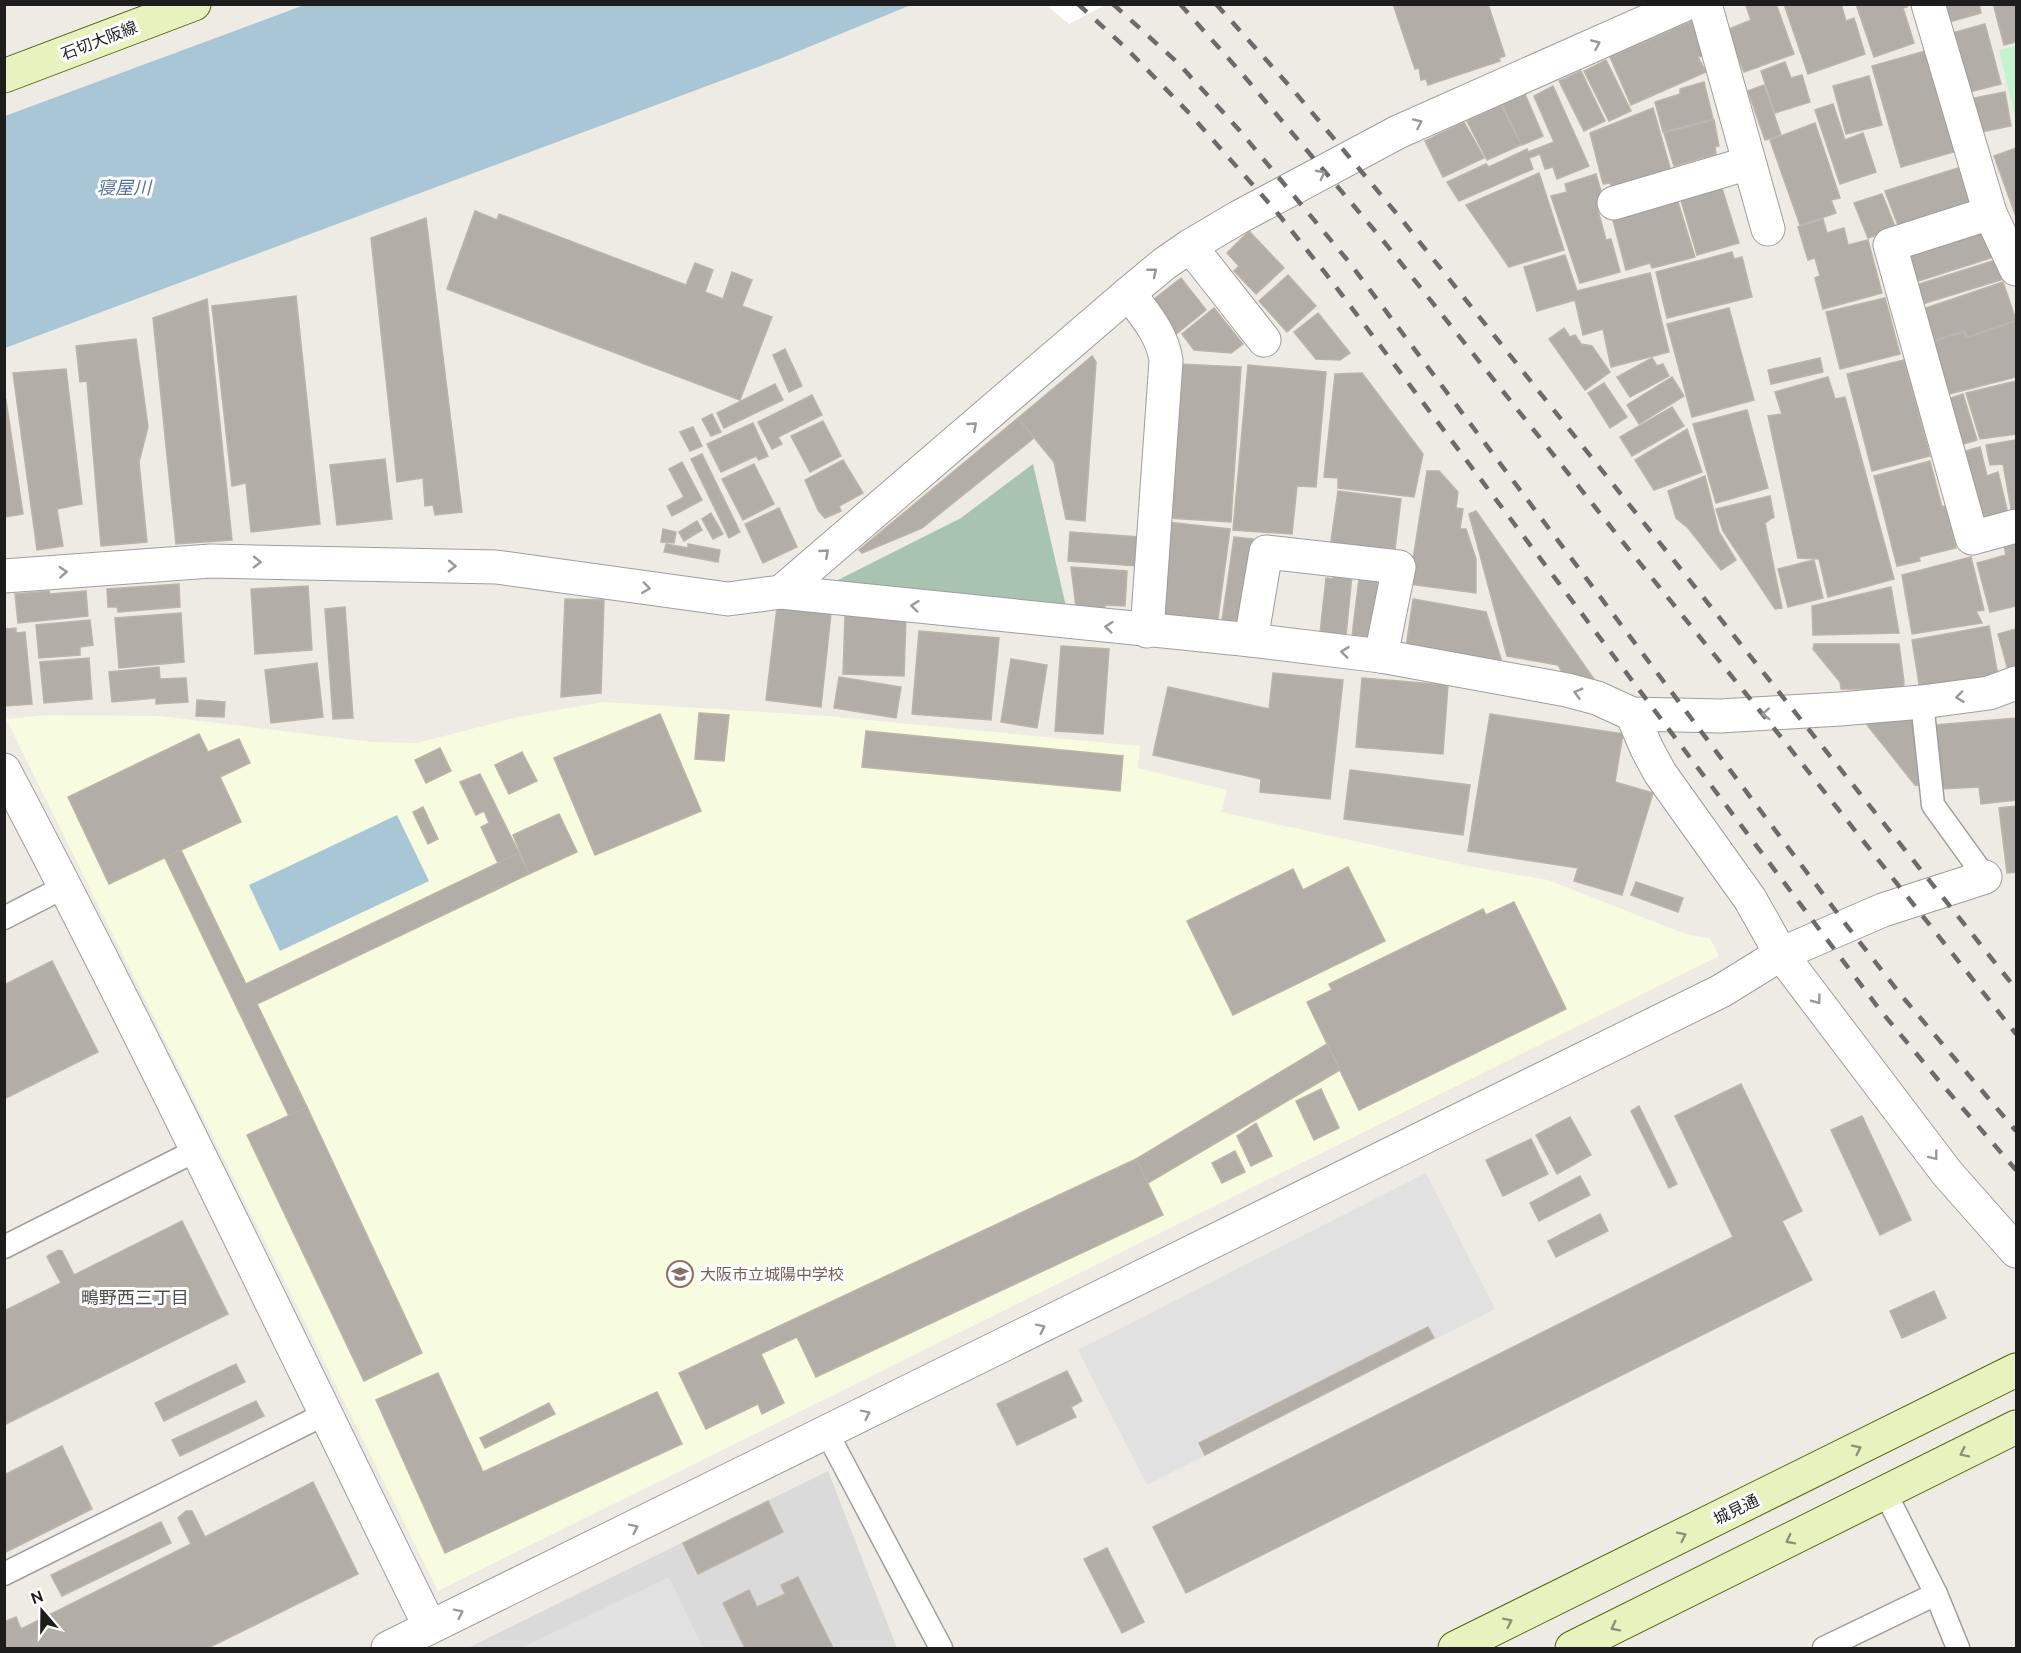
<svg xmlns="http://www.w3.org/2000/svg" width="2021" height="1653" viewBox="0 0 2021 1653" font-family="Ubuntu,'Noto Sans JP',sans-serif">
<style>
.residential{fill:#dbdada}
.education{fill:#f7fbdf}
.cemetery{fill:#a8c3b0}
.park{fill:#c6f3cf}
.parking{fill:#e1e1e1}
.water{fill:#a9c6d6}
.pier{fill:#fff}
.building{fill:#b2ada7;stroke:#bdb4a8;stroke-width:1.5}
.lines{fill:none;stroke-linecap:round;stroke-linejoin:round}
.lane-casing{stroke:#9e9e9e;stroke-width:25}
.street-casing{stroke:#9e9e9e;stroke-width:35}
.secondary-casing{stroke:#526711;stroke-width:35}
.lane{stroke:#fff;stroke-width:22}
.street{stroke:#fff;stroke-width:33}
.secondary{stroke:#e8f2be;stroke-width:33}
.rail{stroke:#6b6b6b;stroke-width:4.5;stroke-dasharray:12 12;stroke-linecap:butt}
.oneway{stroke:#999}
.oneway2{stroke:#8d9276}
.labels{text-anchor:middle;stroke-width:6;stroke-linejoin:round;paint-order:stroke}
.street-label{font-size:16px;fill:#1d1d1d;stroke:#fff}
.education-label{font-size:16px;fill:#785e54;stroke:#fff;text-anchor:start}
.water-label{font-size:18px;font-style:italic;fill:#5571a1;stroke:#fff}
.neighbourhood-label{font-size:18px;fill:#505050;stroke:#fff}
</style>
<rect width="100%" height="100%" fill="#edebe4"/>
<!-- residential -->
<path class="residential" d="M828,1471L897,1648H468Z"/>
<!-- education -->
<path class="education" d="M604,702L826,716L1140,746L1138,768L1227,790L1221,812L1474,867L1548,880L1688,935L1710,938L1719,956L438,1591L6,719L46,715L160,716L372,742L417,743L518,717Z"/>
<!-- cemetery -->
<path class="cemetery" d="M1033,464L1068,615L840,586L838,580L961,518Z"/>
<!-- park -->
<path class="park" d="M2016,46V122L1999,50Z"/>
<!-- parking -->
<g class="parking">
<path d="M1426,1173L1495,1309L1147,1485L1078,1350Z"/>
<path d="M669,1577L703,1648H521Z"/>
</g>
<!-- water -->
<g class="water">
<path d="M307,4H911V5L777,60L5,348V116Z"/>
<path d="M397,815L429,881L280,951L249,885Z"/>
</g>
<!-- pier -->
<path class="pier" d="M1046,5H1105L1069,24Z"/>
<!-- building -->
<g class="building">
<path d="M1393,4H1488L1505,56L1499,58L1500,61L1428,85L1426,79L1421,80L1419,68L1415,69Z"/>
<path d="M1749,4H1776L1794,54L1744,72L1727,30L1751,20L1746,6Z"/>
<path d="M1784,4H1841L1846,21L1854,18L1865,54L1808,74Z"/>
<path d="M1856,4H1906L1907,7L1903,8L1914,43L1874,57Z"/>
<path d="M1944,4H1979L1981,13L1949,22Z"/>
<path d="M2006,4H2016V42L2004,45L1994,7Z"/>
<path d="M1695,20L1703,56L1698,57L1706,72L1631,105L1610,57Z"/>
<path d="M1985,24L2001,84L1969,92L1952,33Z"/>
<path d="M1929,50L1957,151L1901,167L1872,66Z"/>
<path d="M1606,60L1631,111L1609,121L1584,71Z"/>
<path d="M1785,62L1791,78L1802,75L1810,102L1775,113L1761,71Z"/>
<path d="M1581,71L1605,121L1584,131L1559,81Z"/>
<path d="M1869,76L1882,125L1846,134L1833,86Z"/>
<path d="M1704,82L1713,119L1663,132L1655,102L1680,94V89Z"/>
<path d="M1764,85L1781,135L1765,140L1748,91Z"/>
<path d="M1553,86L1589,166L1557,179L1553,167L1545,169L1540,154L1529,158L1533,169L1459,201L1447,182L1486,164L1489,167L1527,149L1528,152L1554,142L1534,96Z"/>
<path d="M2005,92L2011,126L1976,133L1969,99Z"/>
<path d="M1525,94L1543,136L1522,145L1502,104Z"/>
<path d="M1833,104L1845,140L1863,133L1876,172L1840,184L1815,110Z"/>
<path d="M1501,105L1521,145L1487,160L1467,121Z"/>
<path d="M1653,108L1671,171L1612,189L1610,183L1603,184L1590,133Z"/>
<path d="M1714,120L1719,146L1715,147L1716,154L1674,166L1664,133Z"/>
<path d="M1464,122L1484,158L1443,177L1425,141Z"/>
<path d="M1815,123L1840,198L1831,200L1836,213L1800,225L1770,140Z"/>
<path d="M2016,148V213L2015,214L1994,156Z"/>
<path d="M1958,168L1961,175L1964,174L1973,204L1899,228L1885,191Z"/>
<path d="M1539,173L1564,250L1509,267L1466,205Z"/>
<path d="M1596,174L1605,205L1597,207L1606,240L1611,239L1620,272L1580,283L1551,196L1567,192L1565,184Z"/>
<path d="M1721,185L1739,243L1697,255L1680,197Z"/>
<path d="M1882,194L1896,229L1868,238L1854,203Z"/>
<path d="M1677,199L1695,257L1652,268L1650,263L1626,270L1612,217Z"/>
<path d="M475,211L497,220L499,214L686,285L695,263L713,270L705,292L723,299L732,272L752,280L742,306L772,317L740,400L447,289Z"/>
<path d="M426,218L462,512L435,515L433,505L425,506L423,478L397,482L371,238Z"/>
<path d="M1823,219L1827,233L1844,228L1848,245L1868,240L1882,293L1823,309L1815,278L1820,276L1815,258L1808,260L1798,227Z"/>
<path d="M1987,225L1997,256L1915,282L1905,251Z"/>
<path d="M1249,231L1284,268L1256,294L1234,271L1239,266L1227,253Z"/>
<path d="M1732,252L1734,259L1742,257L1752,297L1667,318L1656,272Z"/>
<path d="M1565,255L1577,291L1650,273L1669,352L1611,367L1603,329L1583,335L1575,300L1537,311L1524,267Z"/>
<path d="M1999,259L2004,279L1919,305L1913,286Z"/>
<path d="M1288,275L1316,306L1287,332L1259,301Z"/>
<path d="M1181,278L1206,310L1175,335L1149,303Z"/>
<path d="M2003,282L2016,320L1967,337L1965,331L1930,342L1920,310Z"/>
<path d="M296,296L320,524L251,532L246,483L232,486L212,306Z"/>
<path d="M1885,298L1900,354L1840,369L1826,312Z"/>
<path d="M207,299L232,540L176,544L153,318Z"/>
<path d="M1214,308L1243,344L1231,353L1194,350L1182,334Z"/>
<path d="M1729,308L1754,400L1692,417L1667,324Z"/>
<path d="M1318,313L1350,353L1340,360L1316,359L1294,332Z"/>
<path d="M2016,321V377L1945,395L1929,343L1964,332L1966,338Z"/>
<path d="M1564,328L1570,337L1575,335L1581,344L1592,346L1610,372L1585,390L1549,339Z"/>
<path d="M136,339L148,427L139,462L147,542L101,546L87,381L80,382L76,346Z"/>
<path d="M785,349L802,386L789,392L773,355Z"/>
<path d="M1092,356L1096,362L1085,521L1066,519L1054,462L1018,418Z"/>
<path d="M1652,358L1657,366L1663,364L1669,376L1630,397L1617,377Z"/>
<path d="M1820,358L1823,372L1771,384L1768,370Z"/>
<path d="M1904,360L1930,456L1872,471L1847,374Z"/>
<path d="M1178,364L1241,367L1231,522L1168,518Z"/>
<path d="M1248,365L1326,372L1316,487L1297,486L1292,534L1233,530Z"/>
<path d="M66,369L82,504L57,509L63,546L37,550L13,373Z"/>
<path d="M1362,373L1423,454L1414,497L1338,488V478L1324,477L1335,374Z"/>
<path d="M1672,377L1684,396L1639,424L1627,405Z"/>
<path d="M1828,377L1835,399L1845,397L1894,579L1828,597L1819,559L1798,558L1768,416L1782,414L1775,392Z"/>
<path d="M2016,381V434L1980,439L1966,393Z"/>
<path d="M1604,383L1627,417L1610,428L1588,393Z"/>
<path d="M775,384L783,400L724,428L717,413Z"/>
<path d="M1963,394L1977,440L1960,445L1945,400Z"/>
<path d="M812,395L822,415L778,437L782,444L772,449L758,422Z"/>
<path d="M4,400H6L23,514L4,517Z"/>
<path d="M1672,407L1684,426L1632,456L1620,437Z"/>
<path d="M1747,410L1768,488L1716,503L1693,424Z"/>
<path d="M712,414L721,432L711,436L702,419Z"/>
<path d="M1018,418L1034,438L922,528L862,553L859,550Z"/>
<path d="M823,421L841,456L810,472L791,436Z"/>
<path d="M753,423L768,456L759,460L756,456L721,472L707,444Z"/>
<path d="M693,427L702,446L690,451L680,432Z"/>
<path d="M1687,429L1702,472L1654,490L1635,460Z"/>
<path d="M2016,440V518L2013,519L2003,464L1990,465L1986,445Z"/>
<path d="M1980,447L1987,476L1998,472L2010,522L1979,528L1958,453Z"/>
<path d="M702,454L740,532L729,538L691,459Z"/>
<path d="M385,459L392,519L337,525L330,465Z"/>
<path d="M843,460L863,493L839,506L841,511L825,518L818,510L805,480Z"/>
<path d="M1930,461L1942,507L1946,505L1956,548L1919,557L1920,561L1897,566L1874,476Z"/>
<path d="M682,462L702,500L672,516L667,506L684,497L669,469Z"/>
<path d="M754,464L774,504L743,520L722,479Z"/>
<path d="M1427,471H1439L1458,492L1456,508L1463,509L1460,529H1466L1476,559V593L1409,584Z"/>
<path d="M1705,476L1719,532L1736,560L1721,570L1688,528L1676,518L1668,491Z"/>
<path d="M1338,491L1401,499L1394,557L1330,548Z"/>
<path d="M1770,496L1774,517L1765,523L1782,608L1775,609L1723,531L1716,509Z"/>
<path d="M779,508L797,547L763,563L745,524Z"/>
<path d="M1476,511L1596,682L1567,681L1558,665L1507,656L1469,514Z"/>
<path d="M711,513L723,534L713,539L702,519Z"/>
<path d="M697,521L702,530L684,541L679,532Z"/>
<path d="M1167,522L1230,529L1217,626L1154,618Z"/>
<path d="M663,529L676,532L674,543L661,542Z"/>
<path d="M1070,532L1140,537L1138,566L1068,561Z"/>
<path d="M1234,537L1253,539L1240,630L1221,627Z"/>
<path d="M666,544L688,548V544L720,550L718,562L664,552Z"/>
<path d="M2016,544V606L1990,612L1977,563L2006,555L2004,546Z"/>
<path d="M1971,557L1984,610L1976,611L1982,623L1912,634L1902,575Z"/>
<path d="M1814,560L1823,598L1788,607L1778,569Z"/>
<path d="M1071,567L1127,571L1125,606L1105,605V611L1076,607Z"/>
<path d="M1334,572L1352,575L1346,636L1320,633L1326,578L1333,579Z"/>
<path d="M1387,576L1380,640L1352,636L1359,579Z"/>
<path d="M179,584L180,607L118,612L117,607H108L107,589Z"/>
<path d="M308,586L312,650L255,654L251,589Z"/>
<path d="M1891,587L1899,633L1813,635L1812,606Z"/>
<path d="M49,591L50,594L86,591L88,616L18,623L15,594Z"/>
<path d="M565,599L604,600L601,693L561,697Z"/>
<path d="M1413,599L1486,612L1503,665L1406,648Z"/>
<path d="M345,607L353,718L333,719L325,609Z"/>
<path d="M777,607L831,614L821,707L766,700Z"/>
<path d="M181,613L184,662L119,668L115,618Z"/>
<path d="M845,615L906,617L904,676L843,674Z"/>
<path d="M90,620L93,645L80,647V655L39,658L36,625Z"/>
<path d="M1989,626L1998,676L1920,690L1912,640Z"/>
<path d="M16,628V633L25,632L32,704L4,706V629Z"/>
<path d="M2016,629V667L2008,670L1998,634Z"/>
<path d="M919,631L999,638L991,720L912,714Z"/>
<path d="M1814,644H1899L1904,682L1903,689H1841L1840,682L1813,649Z"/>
<path d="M1061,646L1109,649L1103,734L1055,731Z"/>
<path d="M89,658L92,699L44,703L40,662Z"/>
<path d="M1011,659L1047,665L1037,728L1001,722Z"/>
<path d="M317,663L323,717L271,723L265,670Z"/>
<path d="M159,667L160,679L186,678L188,702L156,704V698L112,702L109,672Z"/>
<path d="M1273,673L1343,680L1330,799L1260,792L1261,779L1153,755L1168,687L1269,709Z"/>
<path d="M839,677L901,687L896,718L834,708Z"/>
<path d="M1362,678L1448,685L1443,754L1356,747Z"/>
<path d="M197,700L225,702L224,717L196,716Z"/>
<path d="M699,713L729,715L724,761L695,759Z"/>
<path d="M660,714L701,811L595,855L554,758Z"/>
<path d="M1490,714L1623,734L1615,782L1653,793L1622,895L1574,881L1578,868L1468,851Z"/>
<path d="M1918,715L1924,786L1915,785L1864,721Z"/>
<path d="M2016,718V800L1981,804L1979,787L1939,789L1936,725Z"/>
<path d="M866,731L1123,756L1120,791L862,767Z"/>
<path d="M199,734L208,752L239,739L250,763L220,777L241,822L109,884L68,797Z"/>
<path d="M440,748L451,771L426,783L415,760Z"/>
<path d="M522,752L537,781L509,794L495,765Z"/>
<path d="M1350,770L1470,785L1463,835L1344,819Z"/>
<path d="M480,774L519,853L498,863L481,827L489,823L484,811L476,815L460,782Z"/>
<path d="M2016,806V872L2007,873L1999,808Z"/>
<path d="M423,807L438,839L428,844L413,812Z"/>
<path d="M559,814L577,852L529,874L513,835Z"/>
<path d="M181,850L246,984L519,853L529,874L257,1004L307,1107L289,1116L165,858Z"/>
<path d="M1348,867L1385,941L1233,1015L1187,921L1293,869L1303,890Z"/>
<path d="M1636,882L1683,898L1678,912L1631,895Z"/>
<path d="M1514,902L1566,1009L1359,1110L1307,1002L1332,990L1329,984L1483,909L1486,915Z"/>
<path d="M52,961L98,1052L4,1099V985Z"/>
<path d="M1327,1044L1340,1070L1148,1183L1136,1159Z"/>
<path d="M1741,1084L1802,1211L1782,1221L1812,1280L1186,1593L1153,1527L1733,1237L1675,1116Z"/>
<path d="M1321,1089L1339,1128L1314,1140L1296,1101Z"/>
<path d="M1639,1106L1677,1184L1669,1188L1631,1111Z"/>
<path d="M307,1107L422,1353L364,1381L247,1135Z"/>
<path d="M1862,1116L1911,1220L1880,1235L1831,1130Z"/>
<path d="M1570,1117L1591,1155L1557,1174L1536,1135Z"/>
<path d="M1256,1123L1272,1156L1251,1166L1237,1136Z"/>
<path d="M1531,1139L1548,1174L1503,1196L1486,1160Z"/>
<path d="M1235,1151L1245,1172L1222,1183L1212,1163Z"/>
<path d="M1136,1159L1163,1215L816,1377L797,1337L761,1354L784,1403L762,1414L758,1404L706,1429L679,1373Z"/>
<path d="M1580,1176L1590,1195L1539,1221L1530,1203Z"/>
<path d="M1600,1214L1608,1231L1556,1257L1548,1241Z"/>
<path d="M182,1221L228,1314L4,1425V1311L61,1283L47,1257L49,1255L59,1250L62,1251L74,1275Z"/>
<path d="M1934,1291L1946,1318L1902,1338L1890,1311Z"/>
<path d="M1428,1327L1434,1338L1205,1455L1199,1443Z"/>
<path d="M236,1364L245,1382L164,1421L155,1403Z"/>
<path d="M1067,1371L1082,1401L1071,1407L1076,1417L1017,1445L997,1404Z"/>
<path d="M438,1373L483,1472L657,1392L682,1444L445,1553L376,1400Z"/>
<path d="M256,1401L264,1416L180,1456L172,1440Z"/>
<path d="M549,1403L555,1414L485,1448L480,1438Z"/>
<path d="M62,1446L92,1509L4,1553V1475Z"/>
<path d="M313,1482L358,1574L208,1648H4V1622L16,1617L21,1629L191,1544L178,1518L186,1511H192L205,1537Z"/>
<path d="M768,1501L783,1532L698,1574L683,1543Z"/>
<path d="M161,1522L171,1543L62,1596L51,1575Z"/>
<path d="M1107,1548L1144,1622L1122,1633L1084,1559Z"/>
<path d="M798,1577L833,1648H745L723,1603L749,1590L757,1607L785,1594L781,1585Z"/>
</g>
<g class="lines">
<defs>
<g id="lane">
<path d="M1922,702L1933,805L1985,877"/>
<path d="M4,918L66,886"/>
<path d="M4,1247L197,1150"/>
<path d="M827,1433L941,1648"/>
<path d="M1885,1492L1936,1594L1958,1648"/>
<path d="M4,1574L325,1414"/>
<path d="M1824,1648L1936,1594"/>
</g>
<g id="street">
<path d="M1705,4L1768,229"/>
<path d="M1928,4L1990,213L2016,269"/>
<path d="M1614,203L1749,163"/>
<path d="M1990,213L1890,245L1972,538L2016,526"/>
<path d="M1190,246L1264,340"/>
<path d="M1129,293C1143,313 1163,334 1166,361L1147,631"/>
<path d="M4,576L211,561L496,567L728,599L781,592L1251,640L1381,656L1567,690L1597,698L1632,714L1720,716L1840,709L1922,702L1989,693L2016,683"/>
<path d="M781,592L1129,293L1164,264L1190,246L1239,217L1398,132L1686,4"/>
<path d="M1251,640L1266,552L1399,567L1381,656"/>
<path d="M1632,714L1647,749L1660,773L1750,899L1781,954L1947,1173L2016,1251"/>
<path d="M4,770C153,1052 289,1341 430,1627"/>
<path d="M388,1648L1721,991L1781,954L1883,910L1985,877"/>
</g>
<g id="secondary">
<path d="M4,76L194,4"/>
<path d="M1455,1648L2016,1370"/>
<path d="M1572,1648L2016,1427"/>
</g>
</defs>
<!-- lane casing -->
<use href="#lane" class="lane-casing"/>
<!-- street casing -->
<use href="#street" class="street-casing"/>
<!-- secondary casing -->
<use href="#secondary" class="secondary-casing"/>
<!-- lane -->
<use href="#lane" class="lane"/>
<!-- street -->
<use href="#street" class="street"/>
<!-- secondary -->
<use href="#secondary" class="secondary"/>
<!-- rail -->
<g class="rail">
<path d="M1078,4L1126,48L1190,114L1275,210L1330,279L1880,1010L1940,1082L2016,1170"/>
<path d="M1113,4L1178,63L1211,99L1240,131L1349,262L1844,922L1901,995L2016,1131"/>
<path d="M1180,4L1244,76L1381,238L1626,546L1781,737L2016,1034"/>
<path d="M1216,4L1294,91L1402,220L2016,989"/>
</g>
</g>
<!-- one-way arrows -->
<defs><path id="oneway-chevron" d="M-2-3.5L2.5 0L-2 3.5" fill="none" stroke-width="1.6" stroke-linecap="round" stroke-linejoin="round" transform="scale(1.5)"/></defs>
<g class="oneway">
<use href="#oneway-chevron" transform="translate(1596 44) rotate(-24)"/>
<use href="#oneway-chevron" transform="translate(1418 123) rotate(-24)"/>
<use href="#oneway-chevron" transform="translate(1321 174) rotate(-28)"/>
<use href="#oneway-chevron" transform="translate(1153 272) rotate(-39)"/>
<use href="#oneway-chevron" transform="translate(973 426) rotate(-41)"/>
<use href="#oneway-chevron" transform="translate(825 553) rotate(-41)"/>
<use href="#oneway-chevron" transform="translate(257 562) rotate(1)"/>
<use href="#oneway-chevron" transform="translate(452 566) rotate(1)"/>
<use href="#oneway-chevron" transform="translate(63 572) rotate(-4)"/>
<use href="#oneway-chevron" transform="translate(646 588) rotate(8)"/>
<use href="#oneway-chevron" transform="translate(915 606) rotate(-174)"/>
<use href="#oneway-chevron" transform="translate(1109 627) rotate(-174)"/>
<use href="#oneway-chevron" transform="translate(1345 652) rotate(-173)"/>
<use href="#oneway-chevron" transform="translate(1578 693) rotate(-165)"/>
<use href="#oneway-chevron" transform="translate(1960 697) rotate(173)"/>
<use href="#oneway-chevron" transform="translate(1766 714) rotate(177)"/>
<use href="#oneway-chevron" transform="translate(1817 1000) rotate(53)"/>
<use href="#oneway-chevron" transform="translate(1934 1156) rotate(52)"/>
<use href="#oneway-chevron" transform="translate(1041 1328) rotate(-26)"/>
<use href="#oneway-chevron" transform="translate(866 1414) rotate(-26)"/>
<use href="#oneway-chevron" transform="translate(634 1528) rotate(-26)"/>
<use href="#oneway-chevron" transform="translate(459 1613) rotate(-26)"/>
</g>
<g class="oneway2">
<use href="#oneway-chevron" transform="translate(1857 1449) rotate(-26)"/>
<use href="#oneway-chevron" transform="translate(1964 1453) rotate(154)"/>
<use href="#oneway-chevron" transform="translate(1682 1536) rotate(-26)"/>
<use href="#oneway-chevron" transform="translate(1790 1540) rotate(153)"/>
<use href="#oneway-chevron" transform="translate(1508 1622) rotate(-26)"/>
<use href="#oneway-chevron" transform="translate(1615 1627) rotate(153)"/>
</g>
<!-- icons -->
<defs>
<symbol id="school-ring" viewBox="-11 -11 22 22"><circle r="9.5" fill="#fff" stroke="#8d6e63" stroke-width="1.5"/><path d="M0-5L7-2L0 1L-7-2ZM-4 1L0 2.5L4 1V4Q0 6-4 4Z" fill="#8d6e63"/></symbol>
</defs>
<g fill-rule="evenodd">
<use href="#school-ring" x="665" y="1259" width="30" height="30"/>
</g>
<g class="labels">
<!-- street labels -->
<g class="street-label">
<text transform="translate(99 40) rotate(-21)" y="6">石切大阪線</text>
<text transform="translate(1736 1509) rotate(-26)" y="6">城見通</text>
</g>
<!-- education labels -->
<g class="education-label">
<text x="700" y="1280">大阪市立城陽中学校</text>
</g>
<!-- water labels -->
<g class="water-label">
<text x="124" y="194">寝屋川</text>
</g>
<!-- neighbourhood labels -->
<g class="neighbourhood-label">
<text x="135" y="1304">鴫野西三丁目</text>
</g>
</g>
<!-- border -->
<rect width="2021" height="1653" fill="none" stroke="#1d1d1d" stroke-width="12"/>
<!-- north arrow -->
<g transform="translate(42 1611) rotate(340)" stroke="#ffffff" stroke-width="4.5" paint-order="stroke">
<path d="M0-4.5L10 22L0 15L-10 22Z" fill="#1d1d1d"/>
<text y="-9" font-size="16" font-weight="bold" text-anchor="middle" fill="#1d1d1d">N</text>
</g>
</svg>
